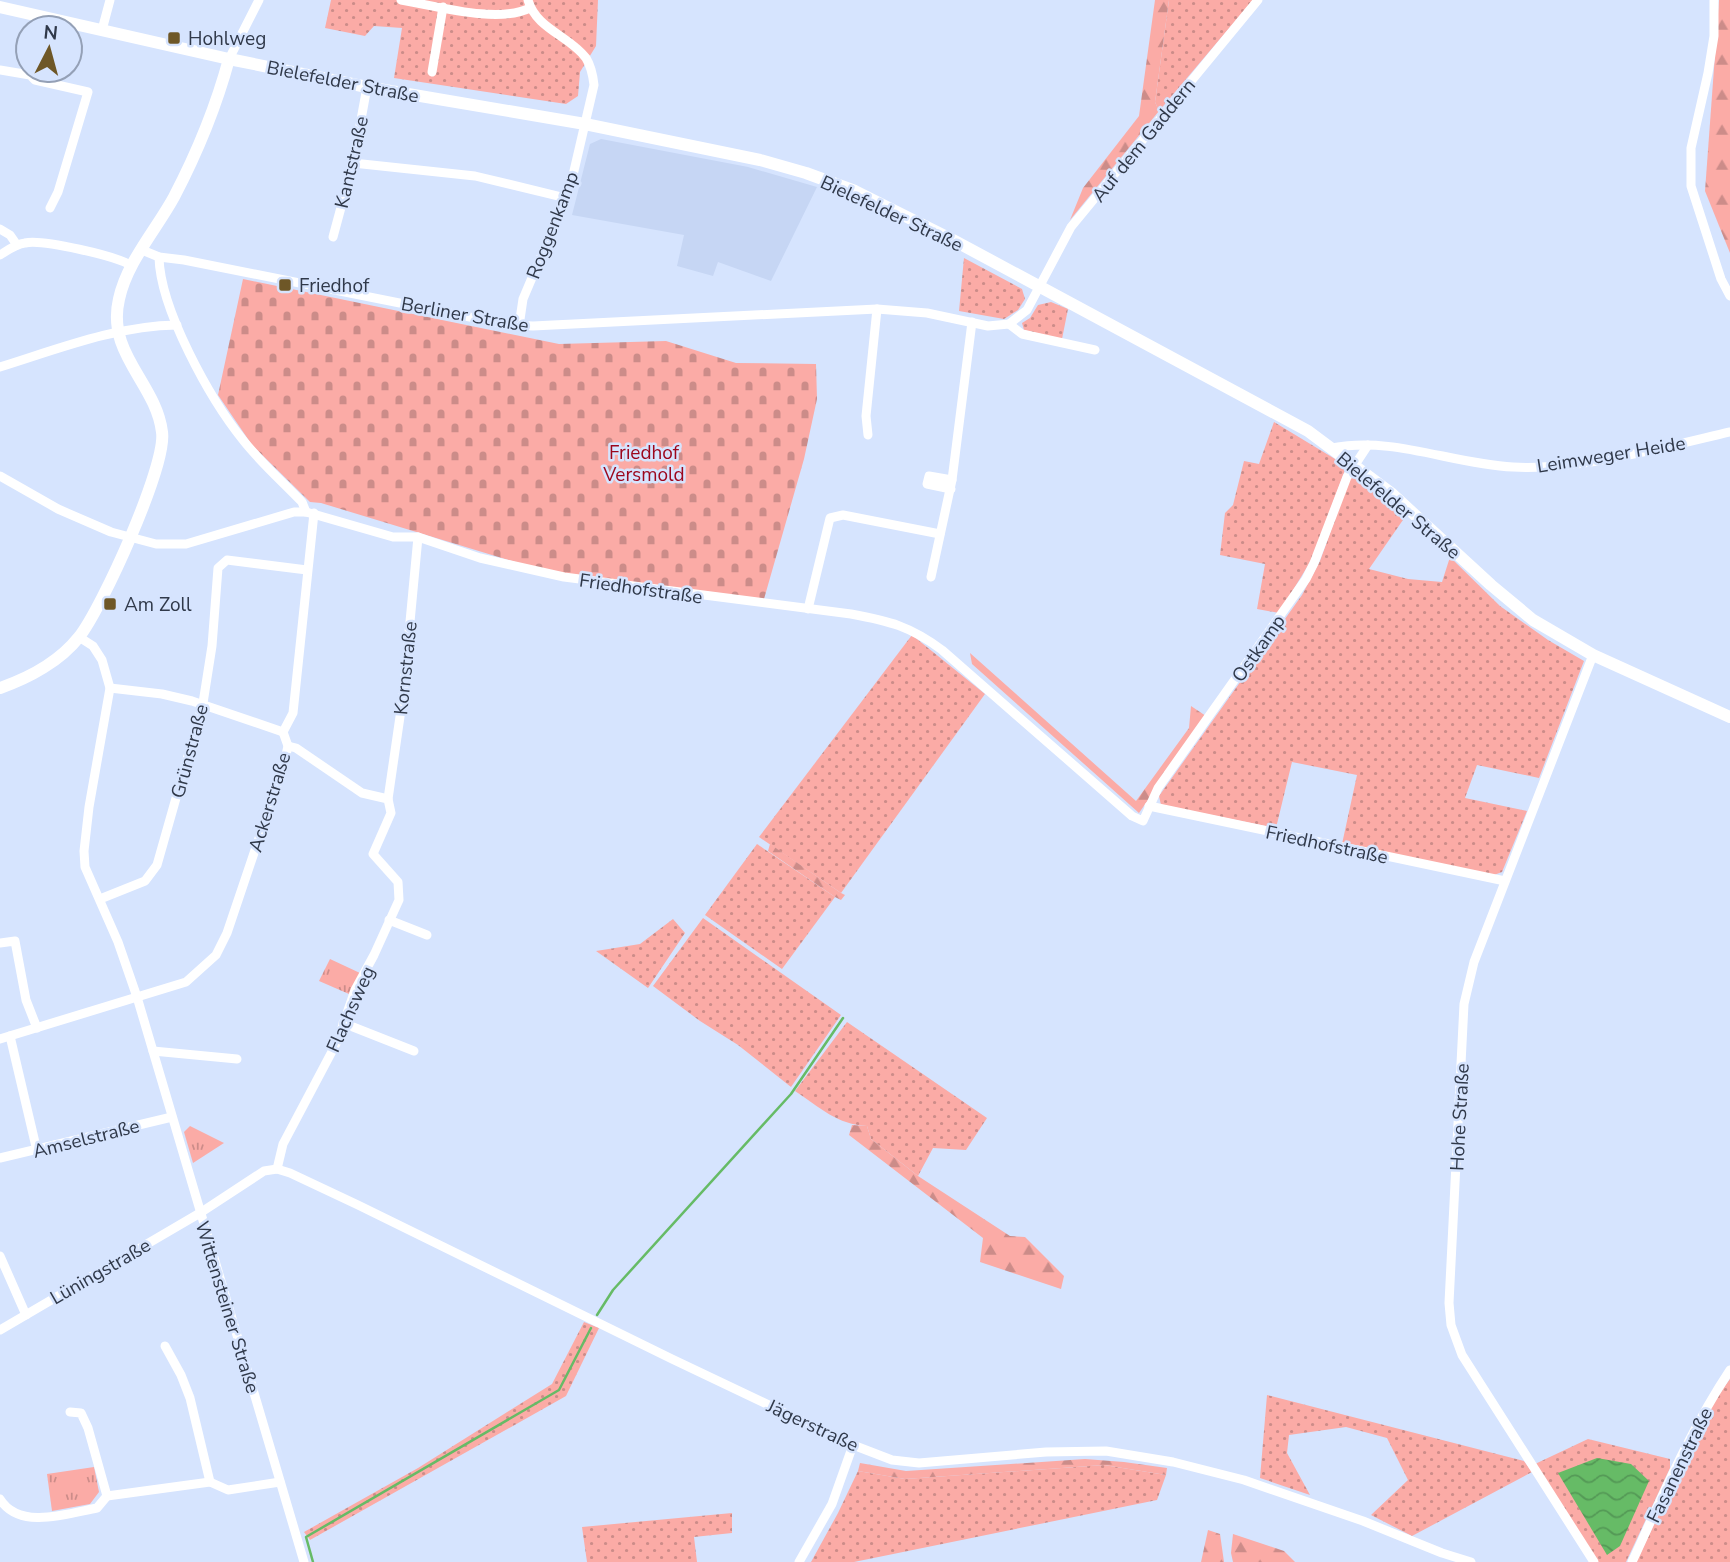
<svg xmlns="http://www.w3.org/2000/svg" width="1730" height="1562" viewBox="0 0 1730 1562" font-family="'Nunito Sans',sans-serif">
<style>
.built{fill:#c6d6f4}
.grass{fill:url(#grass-dots)}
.forest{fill:url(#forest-firs)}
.cemetery{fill:url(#cemetery-stones)}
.park{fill:url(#park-tufts)}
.water{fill:url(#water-waves)}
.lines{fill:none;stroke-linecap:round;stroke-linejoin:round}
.stream{stroke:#6b6;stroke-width:2.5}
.street{stroke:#fff;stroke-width:9}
.secondary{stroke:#fff;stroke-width:12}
.poi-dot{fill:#6e5727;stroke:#d6e4fe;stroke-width:2.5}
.labels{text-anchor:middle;stroke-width:5;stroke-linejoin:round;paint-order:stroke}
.poi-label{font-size:19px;fill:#30394a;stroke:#d6e4fe;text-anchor:start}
.street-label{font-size:19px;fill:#30394a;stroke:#d6e4fe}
.park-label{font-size:19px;fill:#9c061c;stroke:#d6e4fe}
</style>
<defs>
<pattern id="grass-dots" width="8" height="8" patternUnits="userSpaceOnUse" patternTransform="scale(1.75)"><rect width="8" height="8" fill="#fbaba6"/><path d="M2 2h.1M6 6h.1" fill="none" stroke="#cc8c89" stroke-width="1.8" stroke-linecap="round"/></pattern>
<pattern id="forest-firs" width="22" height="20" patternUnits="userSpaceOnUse" patternTransform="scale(1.75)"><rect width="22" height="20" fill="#fbaba6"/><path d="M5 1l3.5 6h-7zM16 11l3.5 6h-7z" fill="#cc8c89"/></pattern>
<pattern id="cemetery-stones" width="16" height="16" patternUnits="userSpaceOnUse" patternTransform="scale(1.75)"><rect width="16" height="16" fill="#fbaba6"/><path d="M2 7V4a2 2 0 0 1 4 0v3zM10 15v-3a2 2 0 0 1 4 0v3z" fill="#cc8c89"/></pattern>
<pattern id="park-tufts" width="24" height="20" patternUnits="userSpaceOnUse" patternTransform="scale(1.75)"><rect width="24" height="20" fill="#fbaba6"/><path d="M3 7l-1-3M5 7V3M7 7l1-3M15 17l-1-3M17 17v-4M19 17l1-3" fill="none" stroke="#cc8c89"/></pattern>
<pattern id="water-waves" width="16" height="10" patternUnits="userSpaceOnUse" patternTransform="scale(1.75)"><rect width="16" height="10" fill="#6b6"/><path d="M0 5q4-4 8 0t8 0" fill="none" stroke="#549956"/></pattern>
</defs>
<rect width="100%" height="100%" fill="#d6e4fe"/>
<!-- built -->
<path class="built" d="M601,139L748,167L817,187L771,281L718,262L713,276L677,266L684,235L572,215L590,144Z"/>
<!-- grass -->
<g class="grass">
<path d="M331,0H598L596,46L580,72L578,96L566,104L394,78L402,28L374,26L365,36L325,28Z"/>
<path d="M1169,0H1253L1159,111L1155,102Z"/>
<path d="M964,258L1022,289L1025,299L1018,310L1004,319L959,311Z"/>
<path d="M1051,302L1068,309L1062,339L1024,330L1022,323L1030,318L1038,305Z"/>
<path d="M1274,422L1340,462L1345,470L1312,559L1279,613L1257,609L1265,564L1220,555L1225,513L1233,505L1244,461L1259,464Z"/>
<path d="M1351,475L1405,517L1369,569L1408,579L1442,582L1450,557L1500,606L1548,640L1584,661L1539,778L1477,765L1465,798L1527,811L1502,872L1494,875L1342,844L1357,775L1292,762L1276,828L1161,805L1159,796L1302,595L1320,561Z"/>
<path d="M912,635L985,694L841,893L759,837Z"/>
<path d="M757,844L835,897L782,969L705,915Z"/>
<path d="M703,918L841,1015L791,1087L738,1045L700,1021L653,986Z"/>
<path d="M673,919L685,933L648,988L596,951L640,944Z"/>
<path d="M847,1022L987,1118L966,1150L933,1148L918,1176L871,1139L867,1126C838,1125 819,1107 795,1091Z"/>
<path d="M584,1322L599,1328L566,1396L310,1540L304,1532L418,1468L552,1384Z"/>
<path d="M1730,1379V1562H1636L1715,1399Z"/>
<path d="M1267,1395L1524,1461L1532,1472L1412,1536L1371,1515L1408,1480L1387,1438L1346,1427L1289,1435L1287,1453L1310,1495L1260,1478Z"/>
<path d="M1588,1439L1670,1459V1468L1626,1562H1598L1535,1464Z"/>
<path d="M1104,1465L1166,1475L1157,1500L854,1562H811L838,1513L858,1471L905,1479Z"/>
<path d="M732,1513V1533L694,1537L697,1562H587L582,1527Z"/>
</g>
<!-- forest -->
<g class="forest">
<path d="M1155,0H1169L1155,102L1159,111L1070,220L1083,188L1139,116Z"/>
<path d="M1719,0H1730V253L1705,191Z"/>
<path d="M970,653L1136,801L1189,728L1191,706L1206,716L1139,813L972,664Z"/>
<path d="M770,844L841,893L845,895L841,900L835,897L768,851Z"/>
<path d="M852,1125L867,1126L871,1139L918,1176L1010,1236L1025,1237L1064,1276L1061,1289L980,1262L983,1238L849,1135Z"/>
<path d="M1085,1459L1124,1462L1167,1468L1166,1475L1104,1465L905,1479L858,1471L860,1463L906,1471Z"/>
<path d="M1208,1530L1220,1534L1224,1562H1201Z"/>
<path d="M1233,1534L1284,1551L1295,1562H1233L1231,1553Z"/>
</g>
<!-- cemetery -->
<path class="cemetery" d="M243,279L559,344L666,341L736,363L816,364L817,399L804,459L764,599L563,573L525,565L321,503L310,502L252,445L218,395Z"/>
<!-- park -->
<g class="park">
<path d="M330,959L360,973L349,994L319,981Z"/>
<path d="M190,1126L224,1143L193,1163L184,1132Z"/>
<path d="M94,1467L99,1492L90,1504L52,1511L47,1474Z"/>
</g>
<!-- water -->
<path class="water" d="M1597,1458L1631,1464L1649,1481L1620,1546L1607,1555L1558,1473Z"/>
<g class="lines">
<!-- stream -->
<g class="stream">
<path d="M597,1315L613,1290L791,1094L843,1018"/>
<path d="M313,1562L306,1537L559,1390L591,1328"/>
</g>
<!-- street -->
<g class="street">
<path d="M401,0C437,6 498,24 530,8"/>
<path d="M1714,0V36L1708,73L1691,148V186L1721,279L1730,296"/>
<path d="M102,30L110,0"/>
<path d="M229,59L259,0"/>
<path d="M0,70L30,75L35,80L88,92L58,192L50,208"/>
<path d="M432,72L443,7"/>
<path d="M353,163L475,176L566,198"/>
<path d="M0,229L10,235L17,245"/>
<path d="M333,237L353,163L367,87"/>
<path d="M142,250L159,257L184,260L510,325L533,326L877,309L927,313L988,326L1009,324L1027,310L1071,227L1258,0"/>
<path d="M0,255C8,250 16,244 25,243C42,239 117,256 132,266"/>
<path d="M159,257C160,309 210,399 243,440C261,463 282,481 302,502L306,512"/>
<path d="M1009,324L1022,334L1095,350"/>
<path d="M519,326L523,299L570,188L594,85C593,76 591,66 586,58C570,36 536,29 528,0"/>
<path d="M0,367C58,349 115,326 177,325"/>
<path d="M868,435L866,416L877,309"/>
<path d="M1332,448C1394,436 1451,464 1513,467C1578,471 1666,447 1730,432"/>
<path d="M0,476L58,509L111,532L156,544H186L294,512H306L393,537H418L480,558L564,577L851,614C889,621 910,626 942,650L1132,816L1143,821L1158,788L1306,579L1314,563L1347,477L1368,445"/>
<path d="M951,489L927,484L929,476L952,480"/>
<path d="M931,577L952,480L972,322"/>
<path d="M808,609L830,518L843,515L940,534"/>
<path d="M79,637L93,646L102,660L110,688L89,807L84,851L85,867L118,942L137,997L304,1562"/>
<path d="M1593,655L1474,962L1464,1004L1449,1303L1451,1325L1462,1355L1594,1562"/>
<path d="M110,688L162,694L192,701L283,732"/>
<path d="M388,799L403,696L418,537"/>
<path d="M1149,806L1505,881"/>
<path d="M100,899L145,881L157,865L203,703L212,646L218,568L227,560L307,570"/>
<path d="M389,920L427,935"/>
<path d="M0,943L15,941L26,1000L37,1028"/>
<path d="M343,1023L414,1051"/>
<path d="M10,1036L37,1151"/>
<path d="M0,1039L186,982L216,955L227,933L284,764L288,746L283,732L293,713L314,513"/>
<path d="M153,1051L237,1059"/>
<path d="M0,1158L172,1117"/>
<path d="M277,1169L283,1144L337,1042L355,990L374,955L399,900L398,882L373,854L391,813L388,799L362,793L296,748L288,746"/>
<path d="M0,1256L26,1315"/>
<path d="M0,1330L200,1213L264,1171L277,1169L290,1173L358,1205L672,1359L853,1445L892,1460L919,1463L1046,1452L1106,1451L1173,1462L1244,1480L1363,1521L1442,1553L1471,1562"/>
<path d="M165,1346L181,1375L190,1398L210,1482"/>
<path d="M107,1496L210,1482L228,1490L280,1482"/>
<path d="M0,1499C19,1530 67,1514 97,1508L107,1496L88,1428L81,1413L70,1412"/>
<path d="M799,1562L832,1504L853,1445"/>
<path d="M1632,1562C1662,1497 1690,1430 1730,1370"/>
</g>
<!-- secondary -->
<g class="secondary">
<path d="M0,7L229,59L367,87L585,124L760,160L806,173L855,191L953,240L1308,431L1391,493L1491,585L1533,620L1593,655L1730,717"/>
<path d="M0,688C29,678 60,661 79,637C102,608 167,465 162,432C156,383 106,354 119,299C127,262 156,230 174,197C197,153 216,107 229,59"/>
</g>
</g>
<!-- markers -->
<g class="poi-dot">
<rect x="167" y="31" width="14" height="14" rx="3.5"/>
<rect x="278" y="278" width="14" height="14" rx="3.5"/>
<rect x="103" y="597" width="14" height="14" rx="3.5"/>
</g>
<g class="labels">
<!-- poi labels -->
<g class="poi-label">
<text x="188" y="45">Hohlweg</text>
<text x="299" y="292">Friedhof</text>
<text x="124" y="611">Am Zoll</text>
</g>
<!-- street labels -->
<g class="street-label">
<text transform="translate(343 81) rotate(11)" y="7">Bielefelder Straße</text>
<text transform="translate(1143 140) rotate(-51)" y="7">Auf dem Gaddern</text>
<text transform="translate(351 162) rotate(-77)" y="7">Kantstraße</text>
<text transform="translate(892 213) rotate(25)" y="7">Bielefelder Straße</text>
<text transform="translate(552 225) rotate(-69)" y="7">Roggenkamp</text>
<text transform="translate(465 314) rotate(10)" y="7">Berliner Straße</text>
<text transform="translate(1611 454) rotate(-9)" y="7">Leimweger Heide</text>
<text transform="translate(1399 505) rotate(40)" y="7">Bielefelder Straße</text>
<text transform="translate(641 588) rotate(8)" y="7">Friedhofstraße</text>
<text transform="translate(1258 648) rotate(-55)" y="7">Ostkamp</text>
<text transform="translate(405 668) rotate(-84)" y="7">Kornstraße</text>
<text transform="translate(189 751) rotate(-75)" y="7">Grünstraße</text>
<text transform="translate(269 802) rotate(-73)" y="7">Ackerstraße</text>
<text transform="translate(1327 844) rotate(12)" y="7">Friedhofstraße</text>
<text transform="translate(350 1009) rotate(-66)" y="7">Flachsweg</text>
<text transform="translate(1459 1117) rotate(-87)" y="7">Hohe Straße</text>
<text transform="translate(86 1138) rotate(-14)" y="7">Amselstraße</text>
<text transform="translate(100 1271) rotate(-30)" y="7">Lüningstraße</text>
<text transform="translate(228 1307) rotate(73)" y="7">Wittensteiner Straße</text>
<text transform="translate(813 1425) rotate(25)" y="7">Jägerstraße</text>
<text transform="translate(1679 1465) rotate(-64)" y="7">Fasanenstraße</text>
</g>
<!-- park labels -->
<g class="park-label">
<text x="644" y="459">Friedhof<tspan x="644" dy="22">Versmold</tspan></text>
</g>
</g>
<!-- north arrow -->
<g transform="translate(49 49) rotate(6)"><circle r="33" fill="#d6e4fe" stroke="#94a0b6" stroke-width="2"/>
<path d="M0-5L12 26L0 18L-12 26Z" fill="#6e5727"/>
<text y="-10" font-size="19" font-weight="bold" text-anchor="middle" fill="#30394a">N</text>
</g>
</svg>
